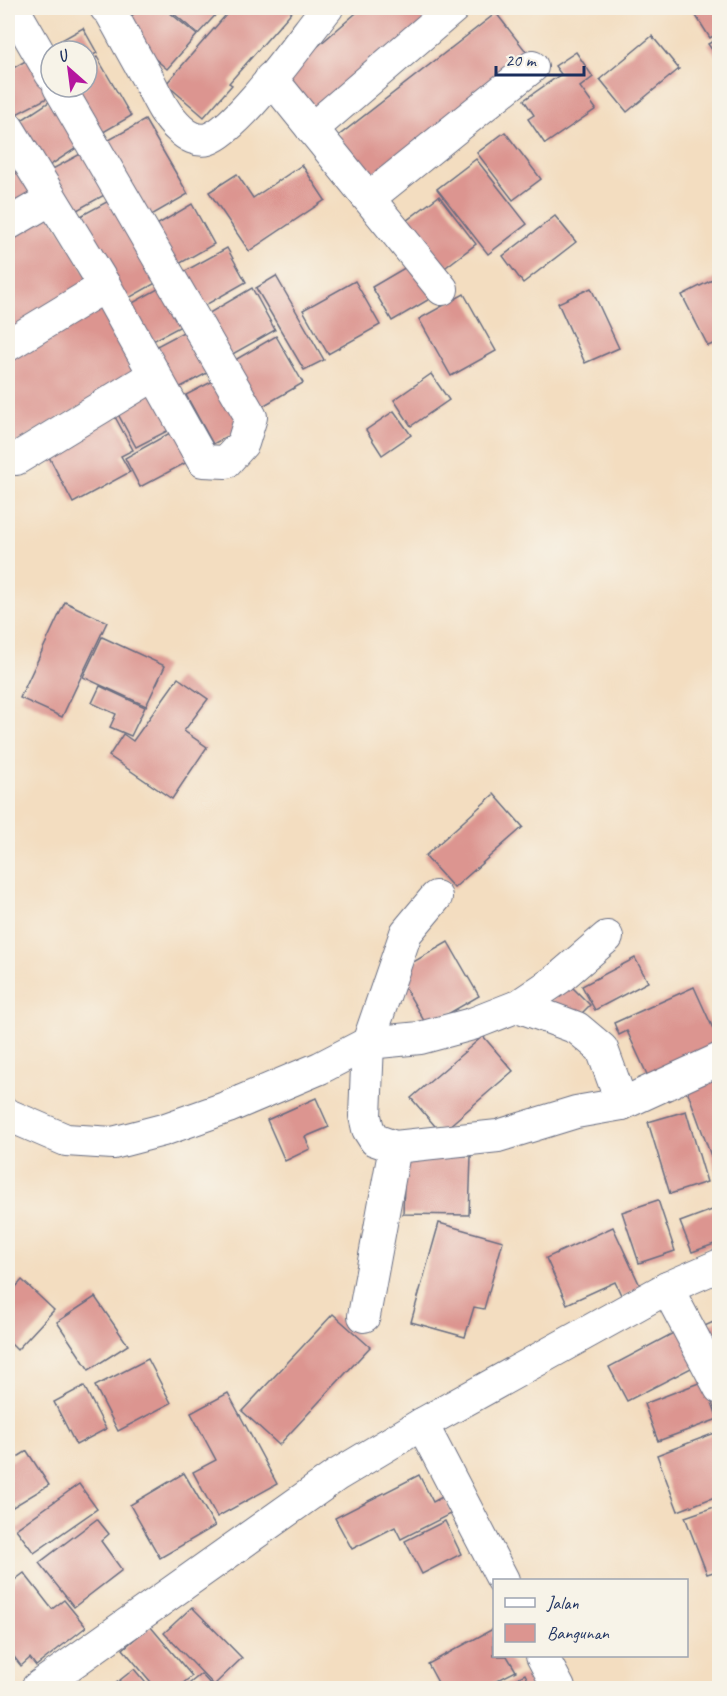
<svg xmlns="http://www.w3.org/2000/svg" width="727" height="1696" viewBox="0 0 727 1696" font-family="Caveat,sans-serif">
<style>
.building{fill:#dc9590}
.lines{fill:none;stroke-linecap:round;stroke-linejoin:round}
.street-casing{stroke:#676c80;stroke-width:34}
.street{stroke:#fff;stroke-width:32}
</style>
<rect width="100%" height="100%" fill="#f7f3e8"/>
<filter id="ink" filterUnits="userSpaceOnUse"><feTurbulence type="fractalNoise" baseFrequency=".0167" numOctaves="2"/><feDisplacementMap in="SourceGraphic" scale="12" xChannelSelector="R" yChannelSelector="G"/><feConvolveMatrix kernelMatrix="1 2 1 2 8 2 1 2 1" color-interpolation-filters="sRGB"/></filter>
<filter id="wash" filterUnits="userSpaceOnUse"><feTurbulence type="fractalNoise" baseFrequency=".008" numOctaves="4" result="noise"/><feDisplacementMap in="SourceGraphic" scale="24" xChannelSelector="R" yChannelSelector="G"/><feGaussianBlur stdDeviation="1.35" result="paint"/><feColorMatrix in="noise" values="0 0 0 0 0 0 0 0 0 0 0 0 0 0 0 0 0 1.4 0 .05"/><feComposite in="paint" operator="in"/></filter>
<g filter="url(#wash)">
<rect width="100%" height="100%" fill="#f3ddc0"/>
<g id="blocks">
<!-- building -->
<g class="building">
<path d="M139,8H164L197,35L167,69L120,29Z"/>
<path d="M167,8H222L198,34Z"/>
<path d="M232,8H295L229,83L232,85L204,117L166,84Z"/>
<path d="M362,8H424L432,17L316,118L281,78Z"/>
<path d="M691,8H720V32L710,38Z"/>
<path d="M496,13L532,59L374,184L337,137Z"/>
<path d="M83,28L97,53L87,58V51L44,50Z"/>
<path d="M652,36L679,69L627,112L600,79Z"/>
<path d="M720,37V61L708,44Z"/>
<path d="M576,52L593,77L580,87L596,109L545,144L528,119L534,115L524,100L561,74L555,66Z"/>
<path d="M34,56L55,94L9,118L8,115V71Z"/>
<path d="M97,57L131,116L93,138L65,87H87V63Z"/>
<path d="M55,98L84,143L40,172L11,127Z"/>
<path d="M145,120L188,194L143,220L100,145Z"/>
<path d="M505,132L541,179L513,200L477,153Z"/>
<path d="M86,151L108,193L68,215L45,173Z"/>
<path d="M8,153L45,194L8,217Z"/>
<path d="M476,159L527,224L488,254L437,189Z"/>
<path d="M302,165L325,200L249,251L209,192L237,174L253,198Z"/>
<path d="M439,196L476,244L442,270L406,221Z"/>
<path d="M116,197L161,280L120,303L75,219Z"/>
<path d="M192,204L214,244L170,269L148,230Z"/>
<path d="M51,214L93,285L8,334V239Z"/>
<path d="M555,216L576,242L523,283L503,256Z"/>
<path d="M227,248L246,282L195,311L176,276Z"/>
<path d="M413,263L433,297L392,321L372,287Z"/>
<path d="M276,276L324,360L304,370L256,288Z"/>
<path d="M720,276V341L708,346L682,295Z"/>
<path d="M355,281L380,325L328,354L303,310Z"/>
<path d="M165,285L185,324L149,343L129,305Z"/>
<path d="M252,288L275,330L222,360L199,319Z"/>
<path d="M591,288L619,348L585,363L558,303Z"/>
<path d="M464,294L496,351L451,376L419,319Z"/>
<path d="M109,301L148,370L9,447L8,444V358Z"/>
<path d="M189,329L211,371L175,390L153,348Z"/>
<path d="M276,336L303,383L261,407L225,366Z"/>
<path d="M431,374L449,400L411,426L394,400Z"/>
<path d="M217,379L243,428L213,444L186,395Z"/>
<path d="M152,384L175,427L136,447L113,405Z"/>
<path d="M394,411L411,435L382,455L366,430Z"/>
<path d="M114,415L133,450L121,456L130,472L73,503L46,451Z"/>
<path d="M177,429L193,459L140,487L125,458Z"/>
<path d="M65,602L107,622L62,717L20,698Z"/>
<path d="M102,637L165,666L146,706L83,677Z"/>
<path d="M178,678L208,699L184,731L207,747L172,799L109,756L123,734L133,741Z"/>
<path d="M100,686L145,707L131,736L110,727L116,714L92,703Z"/>
<path d="M494,794L523,827L454,888L425,856Z"/>
<path d="M448,942L479,996L427,1026L396,972Z"/>
<path d="M635,958L648,982L595,1010L582,986Z"/>
<path d="M569,984L590,1005L572,1023L551,1001Z"/>
<path d="M694,987L720,1044L650,1081L627,1031L619,1035L614,1023Z"/>
<path d="M483,1036L513,1071L441,1133L411,1098Z"/>
<path d="M720,1078V1178H719L687,1090Z"/>
<path d="M316,1098L329,1127L305,1137L310,1149L285,1161L267,1120Z"/>
<path d="M686,1111L707,1182L670,1194L648,1122Z"/>
<path d="M405,1154L471,1156L469,1215L403,1214Z"/>
<path d="M658,1200L675,1251L639,1263L622,1212Z"/>
<path d="M720,1207V1242L692,1252L680,1222Z"/>
<path d="M439,1223L503,1241L484,1309L474,1307L465,1337L411,1322Z"/>
<path d="M613,1227L641,1288L622,1297L615,1282L567,1304L546,1258Z"/>
<path d="M22,1280L54,1310L17,1350L8,1341V1296Z"/>
<path d="M95,1297L128,1345L89,1370L57,1322Z"/>
<path d="M333,1314L370,1347L279,1445L242,1411Z"/>
<path d="M720,1319V1374L698,1329Z"/>
<path d="M681,1329L699,1364L627,1401L609,1367Z"/>
<path d="M148,1359L171,1403L118,1431L95,1386Z"/>
<path d="M704,1381L718,1419L658,1441L644,1404Z"/>
<path d="M84,1386L106,1429L76,1445L54,1402Z"/>
<path d="M228,1393L277,1484L217,1517L193,1472L216,1460L191,1413Z"/>
<path d="M720,1431V1495L678,1511L657,1455Z"/>
<path d="M27,1451L49,1485L8,1510V1463Z"/>
<path d="M184,1473L215,1526L160,1558L130,1505Z"/>
<path d="M419,1475L433,1502L444,1496L452,1513L401,1539L395,1527L352,1549L335,1518Z"/>
<path d="M79,1484L97,1509L34,1553L16,1529Z"/>
<path d="M720,1505V1570L707,1574L685,1517Z"/>
<path d="M97,1519L109,1534L101,1541L122,1570L74,1607L39,1563Z"/>
<path d="M445,1521L461,1554L422,1574L405,1541Z"/>
<path d="M24,1573L52,1609L64,1600L86,1627L36,1666L30,1658L21,1666L8,1649V1585Z"/>
<path d="M192,1607L242,1658L214,1685L164,1633Z"/>
<path d="M150,1626L192,1676L177,1688H156L123,1649Z"/>
<path d="M493,1629L494,1656H507L516,1671L483,1688H457L456,1687L441,1688L428,1664Z"/>
<path d="M134,1669L150,1688H110Z"/>
<path d="M201,1674L214,1688H184Z"/>
<path d="M525,1674L532,1688H498Z"/>
</g>
</g>
</g>
<g filter="url(#ink)">
<use href="#blocks" fill-opacity="0" stroke="#676c80" stroke-width="1.5"/>
<g class="lines">
<defs>
<g id="street">
<path d="M13,8L51,74"/>
<path d="M106,8L110,11C123,34 135,57 148,79C157,97 165,116 180,129C187,136 198,142 208,139C239,129 304,36 327,8"/>
<path d="M271,78L442,289"/>
<path d="M8,128L105,286L203,461L226,462L243,443L251,417L59,87"/>
<path d="M312,129L453,8"/>
<path d="M369,198L532,67"/>
<path d="M8,224L51,199"/>
<path d="M8,345L105,286"/>
<path d="M16,459L154,375"/>
<path d="M436,897L406,933L368,1043L365,1116L368,1129L375,1140L395,1147L498,1136L576,1112L622,1104L720,1059"/>
<path d="M518,1006L577,1028L602,1049L622,1104"/>
<path d="M8,1115L66,1140L113,1143L163,1130L228,1107L320,1068L368,1043L420,1038L472,1024L518,1006L558,979L607,937"/>
<path d="M667,1288L720,1388"/>
<path d="M364,1316L395,1147"/>
<path d="M422,1424L503,1580"/>
<path d="M542,1656L559,1688"/>
<path d="M37,1688L337,1475L422,1424L667,1288L720,1265"/>
</g>
</defs>
<!-- street casing -->
<use href="#street" class="street-casing"/>
<!-- street -->
<use href="#street" class="street"/>
</g>
</g>
<!-- margin -->
<rect width="727" height="1696" fill="none" stroke="#f7f3e8" stroke-width="30"/>
<!-- legend -->
<rect x="493" y="1579" width="195" height="78" fill="#f7f3e8" stroke="#9fa5b1" stroke-width="1.5"/>
<rect x="505" y="1598" width="30" height="9" fill="#ffffff" stroke="#9fa5b1" stroke-width="1.5"/>
<text x="547" y="1609" font-size="18" fill="#1b2f5e">Jalan</text>
<rect x="505" y="1624" width="30" height="18" fill="#dc9590" stroke="#9fa5b1" stroke-width="1.5"/>
<text x="547" y="1639" font-size="18" fill="#1b2f5e">Bangunan</text>
<!-- north arrow -->
<g transform="translate(69 69) rotate(332)"><circle r="28" fill="#f7f3e8" stroke="#9fa5b1" stroke-width="1.5"/>
<path d="M0-4.5L10 22L0 15L-10 22Z" fill="#b5179e"/>
<text y="-9" font-size="16" font-weight="bold" text-anchor="middle" fill="#1b2f5e">U</text>
</g>
<!-- scale -->
<path d="M496 66v9h88v-9" fill="none" stroke="#1b2f5e" stroke-width="3"/>
<text x="505" y="66" font-size="18" fill="#1b2f5e" stroke="#f7f3e8" stroke-width="4.5" paint-order="stroke">20 m</text>
</svg>
